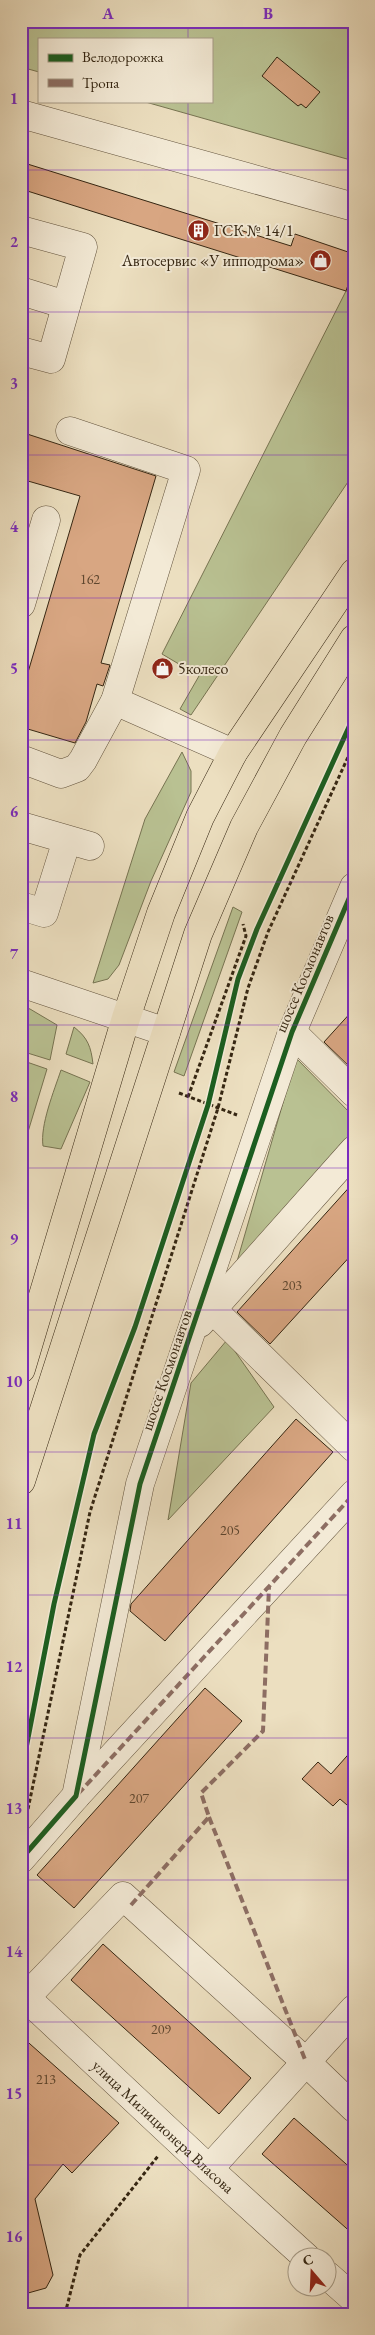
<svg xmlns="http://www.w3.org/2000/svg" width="375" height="2335" viewBox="0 0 375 2335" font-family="'EB Garamond',serif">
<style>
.green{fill:#b9c192;stroke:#777452}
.building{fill:#d8a682;stroke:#352612}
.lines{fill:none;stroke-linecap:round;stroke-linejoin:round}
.minor-casing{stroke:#63543e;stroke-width:29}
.major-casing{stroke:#352612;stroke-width:29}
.path{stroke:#352612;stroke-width:3;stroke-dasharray:4 2.5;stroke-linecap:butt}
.minor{stroke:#f3ead6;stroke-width:28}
.major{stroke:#ecdfc0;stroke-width:28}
.quiet{stroke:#8d6e63;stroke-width:4;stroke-dasharray:8 4;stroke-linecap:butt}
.cycleway-casing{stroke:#f3ead6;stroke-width:8}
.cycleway{stroke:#1b5e20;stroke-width:5}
.grid{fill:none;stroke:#7b2cbf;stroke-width:1;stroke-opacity:0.55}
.labels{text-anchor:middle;stroke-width:4;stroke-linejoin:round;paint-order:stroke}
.number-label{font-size:14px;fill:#5e462e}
.poi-label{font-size:16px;fill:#352612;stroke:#f3ead6;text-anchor:start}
.street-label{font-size:16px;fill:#352612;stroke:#f3ead6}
.neatline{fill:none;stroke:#7b2cbf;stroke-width:2}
.grid-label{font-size:16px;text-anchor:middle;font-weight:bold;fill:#7b2cbf}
</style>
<rect width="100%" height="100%" fill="#ecdfc0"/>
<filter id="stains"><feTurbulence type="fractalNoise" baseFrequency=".004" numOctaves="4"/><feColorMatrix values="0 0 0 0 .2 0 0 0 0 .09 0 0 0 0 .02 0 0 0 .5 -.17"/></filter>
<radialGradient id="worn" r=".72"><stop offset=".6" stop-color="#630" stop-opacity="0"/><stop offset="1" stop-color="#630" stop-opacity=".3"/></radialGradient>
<!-- green -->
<g class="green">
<path d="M21,21H354V161L142,101H211V39H39V72L21,67Z"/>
<path d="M346,291L354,294V473L191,715L180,709L199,676L162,654Z"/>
<path d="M182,752L191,771V792L151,881L119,965L108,979L93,983L145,819Z"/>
<path d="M233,907L242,912L184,1076L174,1072Z"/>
<path d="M21,1006L30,1009L57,1025L50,1060L21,1051Z"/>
<path d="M74,1027C88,1038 91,1047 93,1064L66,1054Z"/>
<path d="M296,1058L354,1117V1139L236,1265Z"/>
<path d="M21,1060L47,1069L21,1155Z"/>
<path d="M61,1070L90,1082L61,1149L43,1146C40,1125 54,1091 61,1070Z"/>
<path d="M227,1340L274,1407L168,1520L191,1383Z"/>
</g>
<!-- building -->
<g class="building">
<path d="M277,57L320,92L306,108L301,104L298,106L262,76Z"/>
<path d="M21,162L291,246L295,234L354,254V267L346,291L21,189Z"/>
<path d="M21,432L156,476L101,663L110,665L103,686L97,684L86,722L75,743L21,727V696L80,496L21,479Z"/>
<path d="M354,1009V1071L324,1042Z"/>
<path d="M354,1182V1252L270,1344L237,1312Z"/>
<path d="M296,1419L333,1452L165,1641L130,1611L131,1604Z"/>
<path d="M205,1688L242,1721L74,1908L37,1875Z"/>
<path d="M354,1748V1811L340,1799L333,1806L302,1779L318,1762L331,1774Z"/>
<path d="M103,1944L251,2078L219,2114L71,1980Z"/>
<path d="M21,2036L119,2123L72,2173L63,2164L35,2199L53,2275L46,2288L21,2295Z"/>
<path d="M294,2118L354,2171V2235L262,2154Z"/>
</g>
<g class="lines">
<defs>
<g id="minor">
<path d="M21,114L354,207"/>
<path d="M21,230L83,247L51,359L21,351"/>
<path d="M21,291L66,305"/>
<path d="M21,604L46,520"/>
<path d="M115,701L233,753"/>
<path d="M21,759L61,774L77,768L83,760L115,701L186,470L70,431"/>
<path d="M21,826L90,846"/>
<path d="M21,906L44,913L67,840"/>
<path d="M21,983L166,1032"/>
<path d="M292,1032L354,1093"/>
<path d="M212,1309L354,1448"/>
<path d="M200,1323L354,1150"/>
<path d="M76,1796L354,1494"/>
<path d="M21,1859L76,1796L140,1484L292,1032L354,887"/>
<path id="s1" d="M21,1993L209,2169L307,2258"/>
<path d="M26,1997L123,1896L306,2062L354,2108"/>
<path d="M209,2169L354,2009"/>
<path d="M328,2276L354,2299"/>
</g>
<g id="major">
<path d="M21,1369L126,1018L161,913L200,817L233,753L354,573"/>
<path d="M21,1481L198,934L244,827L293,736L354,639"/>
</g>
</defs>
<!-- minor casing -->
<use href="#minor" class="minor-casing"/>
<!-- major casing -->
<use href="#major" class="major-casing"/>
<!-- path -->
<g class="path">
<path d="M21,43L28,21"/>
<path d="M179,1093L237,1115"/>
<path d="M188,1097L246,936L243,924"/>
<path d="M28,1809L90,1512L218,1108L248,988L268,932L354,744"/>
<path d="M65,2314L80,2255L158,2156"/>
</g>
<!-- minor -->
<use href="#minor" class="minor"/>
<!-- major -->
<use href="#major" class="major"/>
<!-- quiet -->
<g class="quiet">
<path d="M78,1794L354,1494"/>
<path d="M209,1817L306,2062"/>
<path d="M131,1905L209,1817L201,1793L263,1731L269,1587"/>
</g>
<defs>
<g id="cycleway">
<path d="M21,1774L54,1604L94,1434L135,1327L208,1105L238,979L257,929L354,716"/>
<path d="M21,1859L76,1796L140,1484L292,1032L354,887"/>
</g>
</defs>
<!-- cycleway casing -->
<use href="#cycleway" class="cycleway-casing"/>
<!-- cycleway -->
<use href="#cycleway" class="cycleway"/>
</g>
<!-- grid -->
<path class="grid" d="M188,21V39M188,101V2314M21,170H354M21,312H354M21,455H354M21,598H354M21,740H354M21,882H354M21,1025H354M21,1168H354M21,1310H354M21,1452H354M21,1595H354M21,1738H354M21,1880H354M21,2022H354M21,2165H354"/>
<!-- icons -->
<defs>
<symbol id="building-disc" viewBox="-11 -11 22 22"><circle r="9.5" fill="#8f2418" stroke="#f3ead6"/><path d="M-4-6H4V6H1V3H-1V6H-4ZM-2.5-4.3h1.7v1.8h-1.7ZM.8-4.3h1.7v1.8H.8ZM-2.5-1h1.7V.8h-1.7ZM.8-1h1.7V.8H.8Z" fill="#fff"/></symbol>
<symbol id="shop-disc" viewBox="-11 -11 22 22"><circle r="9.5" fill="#8f2418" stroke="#f3ead6"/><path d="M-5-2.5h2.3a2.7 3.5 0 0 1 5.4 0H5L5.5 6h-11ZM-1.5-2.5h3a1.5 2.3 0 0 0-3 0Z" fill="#fff"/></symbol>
</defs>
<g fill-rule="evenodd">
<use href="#building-disc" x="186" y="218" width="25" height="25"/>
<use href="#shop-disc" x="308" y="248" width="25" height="25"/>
<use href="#shop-disc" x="150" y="656" width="25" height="25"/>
</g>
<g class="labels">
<!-- number labels -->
<g class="number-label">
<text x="90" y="584">162</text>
<text x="292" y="1290">203</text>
<text x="230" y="1535">205</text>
<text x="139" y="1803">207</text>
<text x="161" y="2034">209</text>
<text x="46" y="2084">213</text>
</g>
<!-- poi labels -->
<g class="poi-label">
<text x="214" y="236">ГСК № 14/1</text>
<text x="304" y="266" text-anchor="end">Автосервис «У ипподрома»</text>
<text x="178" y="674">5колесо</text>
</g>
<!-- street labels -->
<g class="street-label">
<text transform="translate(304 973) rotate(-67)" y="6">шоссе Космонавтов</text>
<text transform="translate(166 1370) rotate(-71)" y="6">шоссе Космонавтов</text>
<text dy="6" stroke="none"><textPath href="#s1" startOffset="195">улица Милиционера Власова</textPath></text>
</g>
</g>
<!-- margin -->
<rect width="375" height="2335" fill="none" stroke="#ecdfc0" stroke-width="55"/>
<!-- legend -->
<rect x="38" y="38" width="175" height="65" fill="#f3ead6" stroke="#a79c88"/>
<rect x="48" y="54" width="25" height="8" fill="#1b5e20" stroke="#a79c88"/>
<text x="82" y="62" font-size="15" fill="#352612">Велодорожка</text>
<rect x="48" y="79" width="25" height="8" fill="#8d6e63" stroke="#a79c88"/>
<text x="82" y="88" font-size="15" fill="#352612">Тропа</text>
<!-- north arrow -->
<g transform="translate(312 2272) rotate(341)"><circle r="24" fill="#f3ead6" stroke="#a79c88"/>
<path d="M0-4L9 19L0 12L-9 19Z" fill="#8f2418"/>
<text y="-8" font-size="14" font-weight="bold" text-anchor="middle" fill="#352612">С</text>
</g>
<rect x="28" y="28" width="320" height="2280" class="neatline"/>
<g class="grid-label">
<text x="108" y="19">A</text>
<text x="268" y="19">B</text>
<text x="14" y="104">1</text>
<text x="14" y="247">2</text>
<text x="14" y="389">3</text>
<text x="14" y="532">4</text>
<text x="14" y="674">5</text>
<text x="14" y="817">6</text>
<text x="14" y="959">7</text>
<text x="14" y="1102">8</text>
<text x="14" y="1244">9</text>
<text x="14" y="1387">10</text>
<text x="14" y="1529">11</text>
<text x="14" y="1672">12</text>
<text x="14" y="1814">13</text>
<text x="14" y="1957">14</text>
<text x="14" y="2099">15</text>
<text x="14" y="2242">16</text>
</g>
<rect width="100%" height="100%" filter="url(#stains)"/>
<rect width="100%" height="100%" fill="url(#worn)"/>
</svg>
